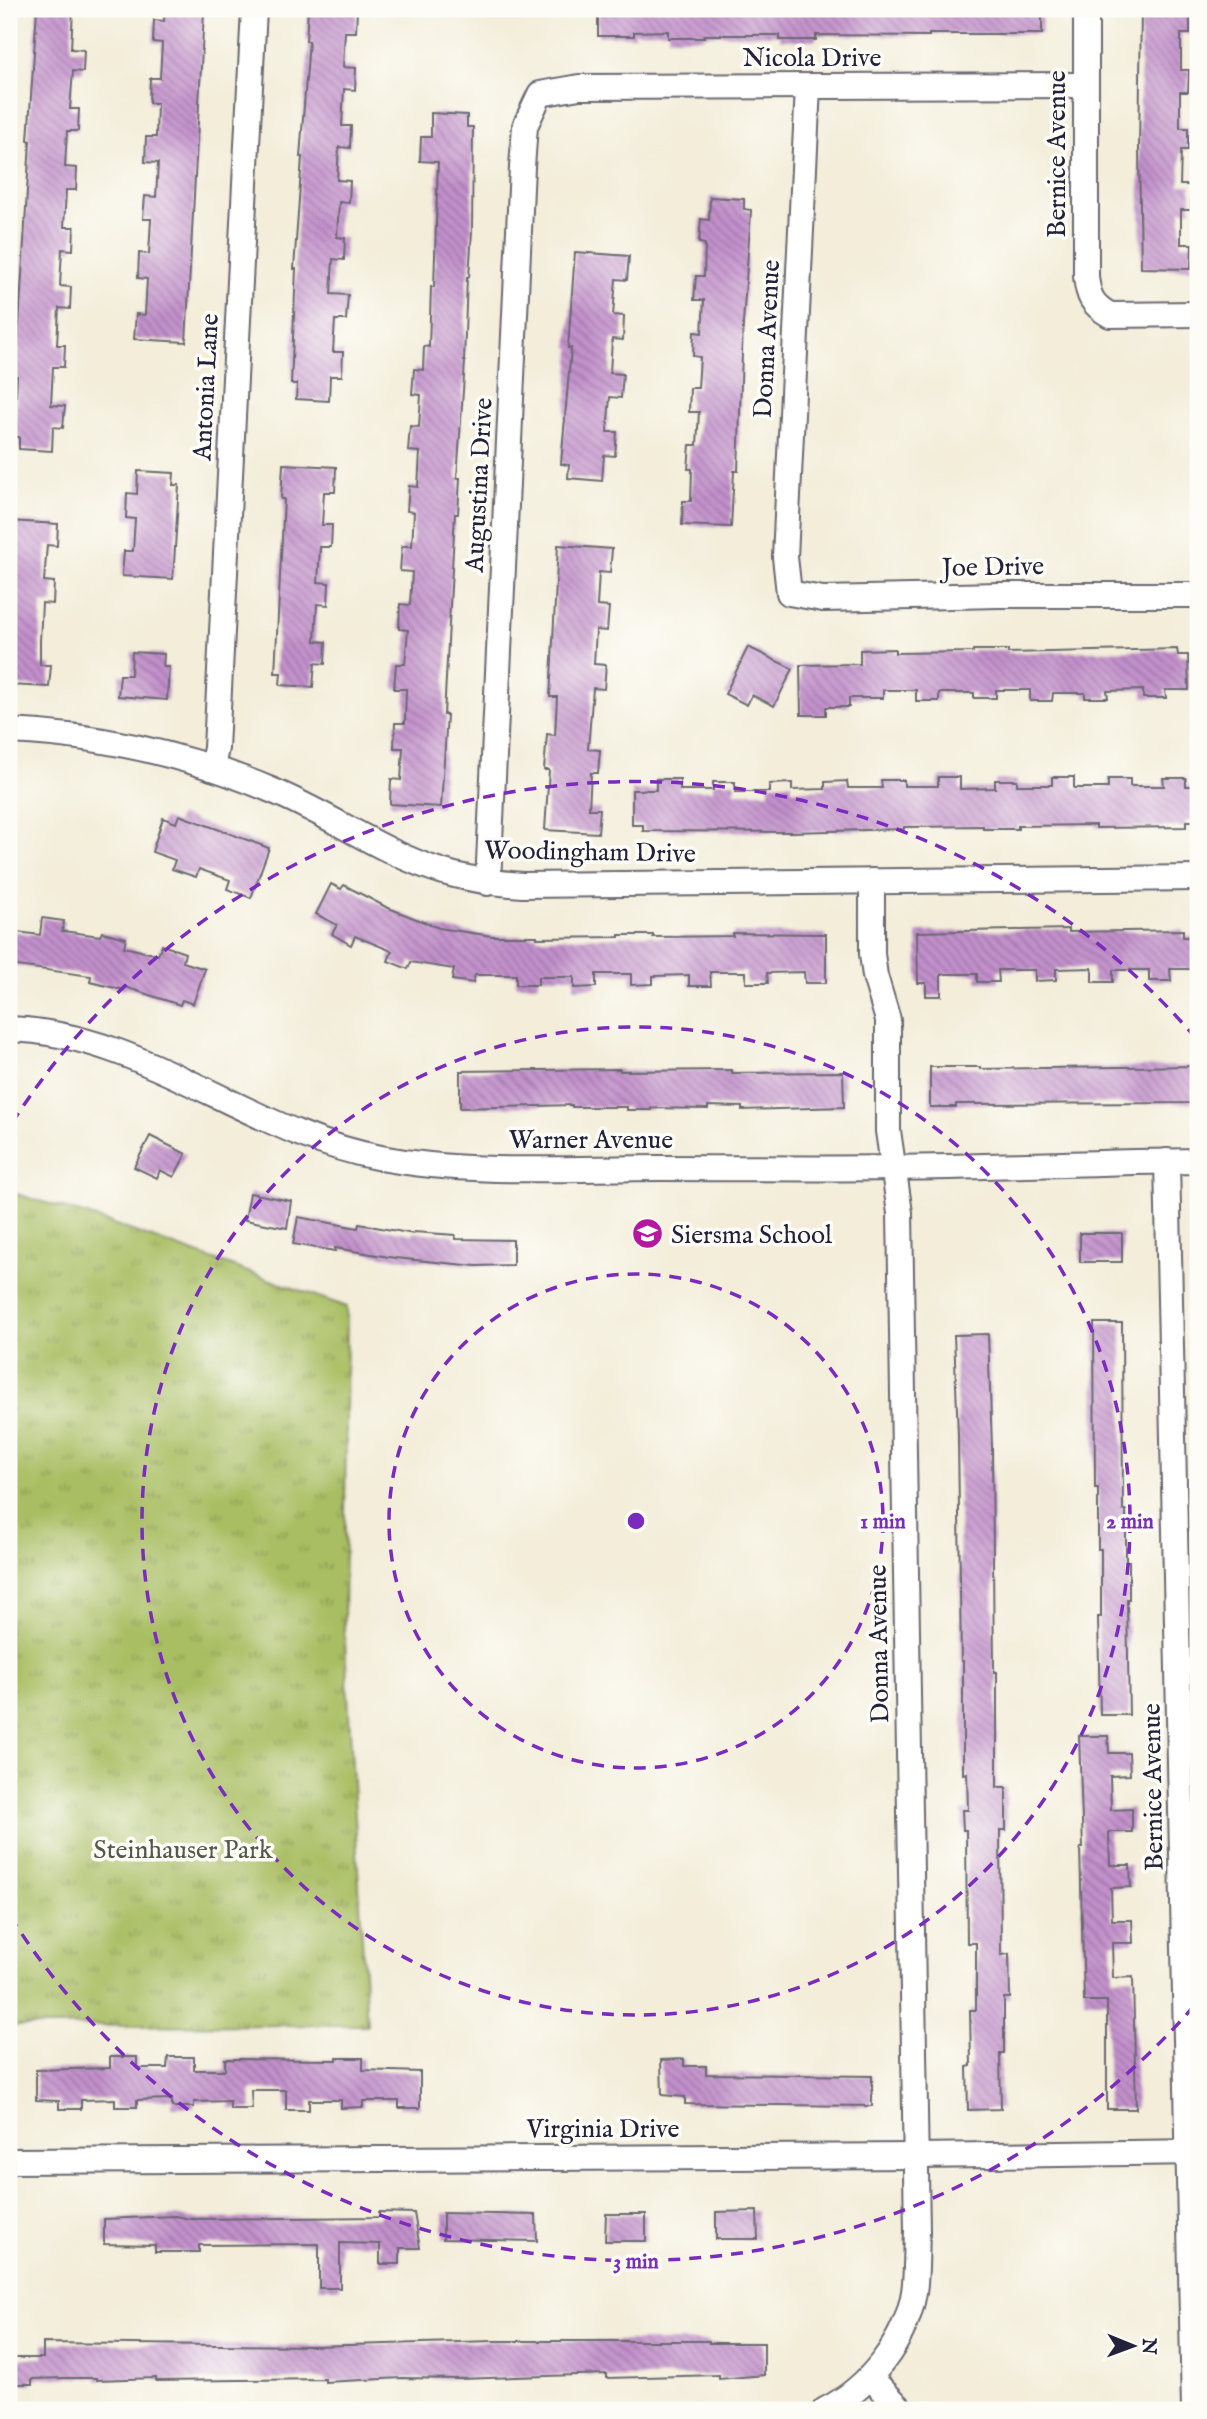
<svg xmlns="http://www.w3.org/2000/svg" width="1207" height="2419" viewBox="0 0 1207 2419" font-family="'IM FELL English',serif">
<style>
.grass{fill:url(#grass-tufts);stroke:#66704e;stroke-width:2}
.building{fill:url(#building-back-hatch)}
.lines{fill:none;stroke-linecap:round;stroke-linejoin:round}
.street-casing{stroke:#6b6972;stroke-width:28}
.street{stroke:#fff;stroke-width:24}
.ring{fill:none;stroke:#7b2cbf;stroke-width:3.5;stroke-dasharray:12 9}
.labels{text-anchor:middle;stroke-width:7;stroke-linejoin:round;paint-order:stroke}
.street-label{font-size:26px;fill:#22223b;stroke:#fdfcf7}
.poi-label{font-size:26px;fill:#22223b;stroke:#fdfcf7;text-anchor:start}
.park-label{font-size:26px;fill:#515949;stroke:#fdfcf7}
.centre{fill:#7b2cbf;stroke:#fdfcf7;stroke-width:3.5}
.ring-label{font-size:21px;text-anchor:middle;font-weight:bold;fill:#7b2cbf;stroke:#fdfcf7;stroke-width:7;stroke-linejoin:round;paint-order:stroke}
</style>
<defs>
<pattern id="grass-tufts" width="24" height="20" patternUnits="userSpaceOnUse" patternTransform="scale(1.75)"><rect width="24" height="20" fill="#a9be62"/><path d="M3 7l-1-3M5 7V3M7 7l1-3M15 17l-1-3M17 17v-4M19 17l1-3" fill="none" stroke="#899a52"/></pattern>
<pattern id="building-back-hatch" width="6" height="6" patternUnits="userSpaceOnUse" patternTransform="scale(1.75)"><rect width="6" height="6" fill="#c290cb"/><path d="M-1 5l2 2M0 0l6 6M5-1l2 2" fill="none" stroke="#9d75a6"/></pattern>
</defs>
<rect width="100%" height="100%" fill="#fdfcf7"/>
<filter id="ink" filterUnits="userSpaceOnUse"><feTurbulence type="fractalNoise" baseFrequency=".0143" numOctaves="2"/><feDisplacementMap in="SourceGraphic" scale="14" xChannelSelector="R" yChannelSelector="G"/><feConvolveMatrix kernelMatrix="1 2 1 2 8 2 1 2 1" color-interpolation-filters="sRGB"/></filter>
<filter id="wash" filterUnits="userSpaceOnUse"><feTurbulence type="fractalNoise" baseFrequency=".00686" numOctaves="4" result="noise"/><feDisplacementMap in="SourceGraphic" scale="28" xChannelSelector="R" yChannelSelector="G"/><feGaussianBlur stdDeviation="1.57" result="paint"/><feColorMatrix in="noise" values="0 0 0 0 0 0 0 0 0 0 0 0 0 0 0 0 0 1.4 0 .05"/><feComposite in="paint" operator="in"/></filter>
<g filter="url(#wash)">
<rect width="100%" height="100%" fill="#f3edd9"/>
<!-- grass -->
<path class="grass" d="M9,1192L87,1215L347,1307L344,1626L367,2025L9,2026Z"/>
<g id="blocks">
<!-- building -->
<g class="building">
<path d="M37,9H73L71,49L84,50L83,72L73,71L70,109H79L78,131H67L65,167L77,168L76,190H66L64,227H74L73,250L62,249L60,286L71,287L70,309L59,308L57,345H65L64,367H53L51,405L65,406L63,428L53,427L52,451L19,449V437H14L17,376H14L16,342H18L30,141L28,140Z"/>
<path d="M165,9H198V12H204L186,342L134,339L136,314L145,315L147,279L138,278L139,253L149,254L151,219H143L145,196L156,197L158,163L145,162L146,137H156L157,103H149L150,78H160L162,43L153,42L154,20L164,21Z"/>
<path d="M308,9L357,10L356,32H345L343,67L356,68L355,90L344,89L342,126H351L350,148L339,147L337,180L350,181L349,203L339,202L337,237L345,238L344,260L333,259L331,294L348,295L346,320H335L333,352H343L342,376H330L329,401L296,399L297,384H291L296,269H294L302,157H300L309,41H306Z"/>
<path d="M598,9H1042V34H929V36L816,35V40H780V35H704V38H668V31L634,32V36H598Z"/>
<path d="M1141,9H1182V12H1190V34H1181V70H1189L1188,92H1180V128H1188V150H1181L1180,185H1191V210H1181V244H1192L1191,269L1141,268L1139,150Z"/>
<path d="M431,113L467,115V127H473L472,231L469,277H467L464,361L465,362L457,478H460L458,514H455L444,715H447L441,807L390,804L391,779L401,780L403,748H394L395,723H405L406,689H394L396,664H405L408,630L399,629L400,604L410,605L412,572L400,571L402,546H412L414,512L407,511L409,486L418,487L420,452L408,451L410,426L419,427L421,395L412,394L414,369L423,370L424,346L429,347L431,287H434L438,162L420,161L421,137H431Z"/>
<path d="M710,197L744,199V209L751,210L743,323L738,471H734L731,527L682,525L683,501H691L692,469H688L690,445H697L699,412H689L690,388H698L700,357L693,356L694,332L702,333L704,300H694L696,276H704L705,244L699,243L701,219L709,220Z"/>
<path d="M575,252L629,256L627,280L616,279L613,315L624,316L623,340L612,339L610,373L623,374L621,398L610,397L607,432H617L615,456L604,455L602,481L568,478L569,465L561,464L571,348H568Z"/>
<path d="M283,464L336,467L335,492H324L322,525H332L331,547H320L318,582L329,583L328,605L317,604L315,641L326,642L325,664L315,663L313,687L280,685L281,673H275L284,499H281Z"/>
<path d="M138,471L174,473L173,485H179L173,579L122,576L124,551H133L135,519L126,518L127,493L137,494Z"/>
<path d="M9,521L58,524L57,546L47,545L44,581L54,582L53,604L42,603L40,641V665H51L49,687L9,685Z"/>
<path d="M558,545L612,549L610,573L599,572L597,606L609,607L607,631L596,630L594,664L606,665L604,689L593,688L588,749L600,750L598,773H591L589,809H600L598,833L545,830L549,770H544L547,734L555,735L557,697H550Z"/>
<path d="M748,647L793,669L774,706L752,695L747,705L725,694Z"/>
<path d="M895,649V653L973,652V650H1008V653L1177,649L1178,655H1188L1189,690H1165L1166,698H1143V690L1107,691L1108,698H1085V693H1053L1052,701H1030V690H996V698H974V693H939V701H916V690H883V698H849V707H826V715H801L800,665L860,664V650Z"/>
<path d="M132,652L164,654L163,667H169L167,700L118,696L120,675H131Z"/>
<path d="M938,777H960V789L995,788V780H1017V785H1052V777H1074V788H1108V779H1130V786H1164L1163,778H1186V786H1198V821H1186V827L1096,828V825L1018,826V829H983V826L904,827V829L792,832L643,831V825H632V790H656V779H680V790H713V782H735V792H769V784L792,783V790L825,789V782L847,781L848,788H882L881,780H904V786H938Z"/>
<path d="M179,815L269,848L251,898L227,889L230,880L199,869L196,877L172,869L175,860L152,852L163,818L176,823Z"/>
<path d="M331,884L341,889L344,885L386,907L439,928L492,936H537V938L619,937V935H653V937L733,936V933L826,934V983H805L804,972L767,973L768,983H746V972H710L711,986H689V975L653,976V984L631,985V974H596V987L574,988V977H538V985H516V975H475L473,983L452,980L454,969L411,962L408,969L388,961L392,951L355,936L351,945L332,934L337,925L316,914Z"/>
<path d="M42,918L64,921L62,931L100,936L102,932L126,938L124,947L158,955L162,945L185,953L183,962L205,969L193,1004L182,1000L180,1005L125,987L124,990L90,982L91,976L9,965V931L40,935Z"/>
<path d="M1069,929V932L1183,930V937H1194L1195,969H1170L1171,981H1149V970H1113V982H1092V968L1056,969V980L1035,981V970H998L999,982H977V974H941V996H926V983H918L917,932Z"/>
<path d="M1198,1066V1099H1193L1192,1103L956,1104V1107H930V1067H980V1069Z"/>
<path d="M620,1069V1071L732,1070V1073L843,1072L844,1107L742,1110V1107L708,1106V1109L651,1108V1110H627V1107H572V1105L460,1108V1071Z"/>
<path d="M150,1136L186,1154L174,1177L160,1170L157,1178L134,1167Z"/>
<path d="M250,1193L291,1201L287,1228L245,1220Z"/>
<path d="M298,1217L358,1228L359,1224L413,1234L414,1232L455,1235V1239L513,1240V1265L476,1266L395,1258L335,1248V1251L293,1244Z"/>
<rect x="1080" y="1233" width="42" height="29"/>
<path d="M1094,1323H1122L1123,1510H1126V1561H1129V1599H1127L1129,1715H1100L1098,1617H1101V1549H1098V1488H1095Z"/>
<path d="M988,1334L992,1447L994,1672H997V1787H1006V1830H1000L1001,1955L1009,1954L1010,1998H1004V2053H1000L1001,2109L968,2110L967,2067L971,2066L970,2010H976V1943H967L966,1830H963L962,1810H968L967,1773L963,1774V1661H961L958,1435L954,1335Z"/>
<path d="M1079,1736H1108L1109,1753H1129L1130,1775L1110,1776L1111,1810L1132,1809V1832H1109L1110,1865H1130L1131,1887L1111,1888L1112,1920H1132L1133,1943H1112L1113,1978L1133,1977L1136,2109H1107V2001H1084L1080,1848H1083Z"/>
<path d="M110,2057H137V2068H167L168,2057H194V2070H225V2059L337,2060V2058H363V2070L420,2072V2108H399V2101H363V2107L341,2108V2100H309V2110H286V2090H251L252,2109H230V2101L194,2102V2107H172V2099L137,2100V2107H115V2099L81,2100V2109H59V2101L36,2100V2070L110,2068Z"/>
<path d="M684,2059V2066H706V2074L872,2076V2106L685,2104V2097L662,2095L661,2060Z"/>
<path d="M757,2211L758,2239H716V2212Z"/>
<path d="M379,2212L414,2213L420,2248H400V2264H380V2244L340,2243V2288H319V2244L199,2245V2252H155V2245L104,2244V2219L176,2216L190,2219L379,2217Z"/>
<path d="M443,2213L536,2215L537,2241L443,2239Z"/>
<path d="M606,2214H646V2241H605Z"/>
<path d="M494,2341H709V2343H764V2375L719,2379V2375L607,2378V2374L459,2379L402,2378L325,2382V2379L156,2381V2378L97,2380V2378H65L32,2379V2384H9V2358H43V2343L312,2346Z"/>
</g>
</g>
</g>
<g filter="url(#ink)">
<use href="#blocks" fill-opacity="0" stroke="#6b6972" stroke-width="2"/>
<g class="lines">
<defs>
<g id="street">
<path d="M1086,9V276C1088,296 1092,305 1110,315L1198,314"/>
<path d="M808,87L785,557L789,593L823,599L999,595H1198"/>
<path d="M9,731C101,735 186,754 271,790C330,814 383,854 444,872C470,880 495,883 522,885L1198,878"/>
<path d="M212,768L216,748L254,9"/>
<path d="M488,883L522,167L525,126L540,94L579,87L1086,85"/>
<path d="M9,1029C144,1033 251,1134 381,1158C473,1175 569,1168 661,1168C739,1168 816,1169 893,1168C995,1167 1097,1162 1198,1161"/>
<path d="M1167,1161L1194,2410"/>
<path d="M9,2161L917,2156L1198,2152"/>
<path d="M870,2377L902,2410"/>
<path d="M825,2410C869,2388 906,2341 914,2292C917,2272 916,2251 917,2231L900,1213L888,1131V1020L875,976L872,954V881"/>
</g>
</defs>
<!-- street casing -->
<use href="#street" class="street-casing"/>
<!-- street -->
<use href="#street" class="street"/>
</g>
</g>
<!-- distance rings -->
<g class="ring">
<circle cx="636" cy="1521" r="247"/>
<circle cx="636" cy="1521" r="494"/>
<path d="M1194 2006A740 740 0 0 1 12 1919M12 1123A740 740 0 0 1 1194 1036"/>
</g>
<!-- icons -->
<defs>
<symbol id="school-disc" viewBox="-11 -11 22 22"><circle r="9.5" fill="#b5179e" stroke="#fdfcf7"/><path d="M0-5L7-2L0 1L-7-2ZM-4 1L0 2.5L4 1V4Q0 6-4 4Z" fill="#fff"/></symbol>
</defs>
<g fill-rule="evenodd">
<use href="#school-disc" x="630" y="1216" width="35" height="35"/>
</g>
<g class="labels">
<!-- street labels -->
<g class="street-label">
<text x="812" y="66">Nicola Drive</text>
<text transform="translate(1056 154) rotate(-90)" y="9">Bernice Avenue</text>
<text transform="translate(766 339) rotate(-87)" y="9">Donna Avenue</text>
<text transform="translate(205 387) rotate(-87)" y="9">Antonia Lane</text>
<text transform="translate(478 485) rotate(-87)" y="9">Augustina Drive</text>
<text transform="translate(993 566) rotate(-1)" y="9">Joe Drive</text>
<text transform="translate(590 851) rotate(1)" y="9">Woodingham Drive</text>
<text x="591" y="1148">Warner Avenue</text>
<text transform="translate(878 1644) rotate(-91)" y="9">Donna Avenue</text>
<text transform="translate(1152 1787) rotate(-91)" y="9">Bernice Avenue</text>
<text x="603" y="2137">Virginia Drive</text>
</g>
<!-- poi labels -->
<g class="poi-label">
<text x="671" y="1243">Siersma School</text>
</g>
<!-- park labels -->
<g class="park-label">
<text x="183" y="1858">Steinhauser Park</text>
</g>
</g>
<circle cx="636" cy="1521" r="10" class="centre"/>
<g class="ring-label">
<text x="883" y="1528">1 min</text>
<text x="1130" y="1528">2 min</text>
<text x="636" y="2268">3 min</text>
</g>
<!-- margin -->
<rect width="1207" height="2419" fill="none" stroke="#fdfcf7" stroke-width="35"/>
<!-- north arrow -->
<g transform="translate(1133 2346) rotate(91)" stroke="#fdfcf7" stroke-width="5" paint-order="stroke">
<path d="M0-5L12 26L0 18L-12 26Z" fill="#22223b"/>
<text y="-10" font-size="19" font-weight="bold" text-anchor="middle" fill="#22223b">N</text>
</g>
</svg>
